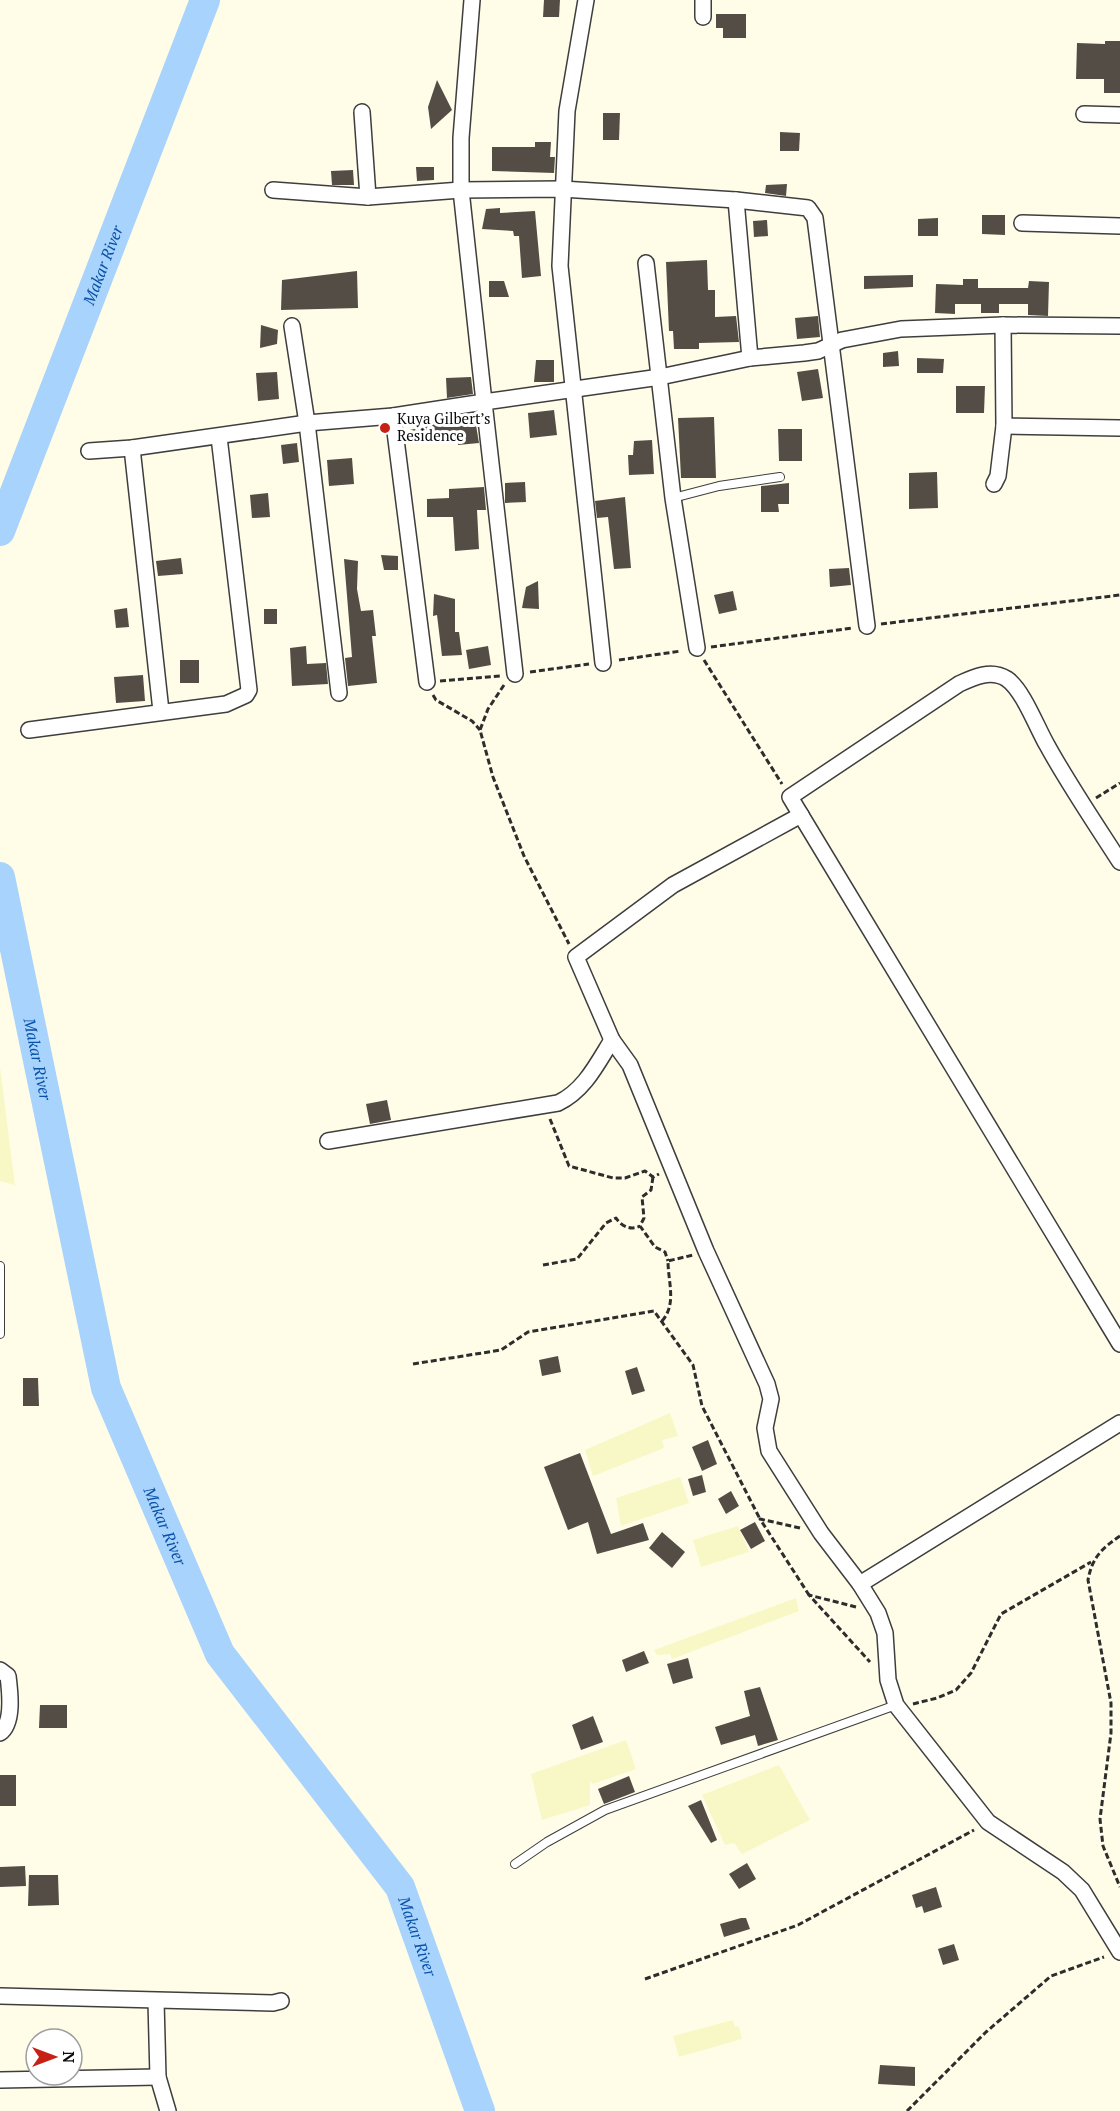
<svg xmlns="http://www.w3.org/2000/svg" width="1120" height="2111" viewBox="0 0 1120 2111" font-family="'PT Serif',serif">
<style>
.farmland{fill:#f7f8c6}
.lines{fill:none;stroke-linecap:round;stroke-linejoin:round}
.river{stroke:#a7d3fc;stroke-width:30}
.building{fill:#544d46}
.service-casing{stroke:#3e3e3e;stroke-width:10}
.minor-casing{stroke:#3e3e3e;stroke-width:18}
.path{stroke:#2d2d2d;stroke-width:3;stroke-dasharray:6 3;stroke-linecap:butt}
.service{stroke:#fff;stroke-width:8}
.minor{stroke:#fff;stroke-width:15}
.poi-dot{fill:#c72116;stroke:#fff;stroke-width:2}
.labels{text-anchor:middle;stroke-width:6;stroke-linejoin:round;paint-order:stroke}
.poi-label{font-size:15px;fill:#0b0b0b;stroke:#fff;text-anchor:start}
.water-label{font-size:16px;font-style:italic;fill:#0951a7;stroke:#fff}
</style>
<rect width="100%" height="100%" fill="#fffde8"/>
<!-- farmland -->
<g class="farmland">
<path d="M0,1067L15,1185L0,1181Z"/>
<path d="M670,1413L678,1436L662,1440L664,1448L593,1476L585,1450Z"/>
<path d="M680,1477L689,1503L621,1526L616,1498Z"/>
<path d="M738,1526L749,1552L701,1567L693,1540Z"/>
<path d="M796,1598L799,1611L672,1659L670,1654L657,1655L654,1650Z"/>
<path d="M626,1740L636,1769L593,1784L590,1781V1805L542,1820L531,1774Z"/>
<path d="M779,1765L810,1820L742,1854L734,1843L725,1845L702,1795Z"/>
<path d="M733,2020L735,2027L739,2026L742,2039L679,2057L673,2036Z"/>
</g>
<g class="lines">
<!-- river -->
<g class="river">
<path id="s1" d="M0,531L205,0"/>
<path id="s2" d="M0,877L106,1388L220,1654L400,1887L480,2111"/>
</g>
</g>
<!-- building -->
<g class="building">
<path d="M544,0H560L559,17H543Z"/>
<path d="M716,14H746V38H723V28H716Z"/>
<path d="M1105,41H1120V93H1104V79H1076L1077,43L1105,44Z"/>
<path d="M437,80L452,110L431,129L428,107Z"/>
<path d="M603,113H620L619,140H603Z"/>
<path d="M780,132L800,133L799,151H780Z"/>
<path d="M535,142H551L550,157H555L554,173L492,171V147H535Z"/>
<path d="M416,167H434V180L417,181Z"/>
<path d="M353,170L354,185H332L331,171Z"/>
<path d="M787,184L786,196L765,193L766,185Z"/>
<path d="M500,208V213L535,211L541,276L522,278L519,236H514L513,231L482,229L486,209Z"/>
<path d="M982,215H1005V235L982,234Z"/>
<path d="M938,218V236H918V219Z"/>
<path d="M767,220L768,236L754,237L753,221Z"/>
<path d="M707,260L708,290H715V317L736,316L739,342L699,343V349H674L673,331H669L666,262Z"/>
<path d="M357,271L358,308L281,310L282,280Z"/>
<path d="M913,275V287L864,289V276Z"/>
<path d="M963,279H978V288H1028L1029,281L1049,282L1048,316L1028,315V304H999V313H981V304H955V314L935,313L936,284L963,285Z"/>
<path d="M489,281H504L509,297H489Z"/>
<path d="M818,316L820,337L797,339L795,318Z"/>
<path d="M261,325L278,330L277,344L260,348Z"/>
<path d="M898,351L899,366L883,367V353Z"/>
<path d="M917,358L944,359L943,373H917Z"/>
<path d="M536,360H554V382H534Z"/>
<path d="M818,369L823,398L802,401L797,372Z"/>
<path d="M277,372L279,399L258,401L256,373Z"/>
<path d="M471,377L473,394L447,398L446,378Z"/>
<path d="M956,386H985L984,413H956Z"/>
<path d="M554,410L557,435L530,438L528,413Z"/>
<path d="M474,413L479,443L458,445V439L410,430L448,421V417Z"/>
<path d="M714,417L716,478H681L678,418Z"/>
<path d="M778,429H802V461H779Z"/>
<path d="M652,440L654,474L629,475L628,455H633L634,441Z"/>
<path d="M297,443L299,462L283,464L281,445Z"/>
<path d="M352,458L354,484L329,486L327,460Z"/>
<path d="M937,472L938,508L909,509V473Z"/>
<path d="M525,482L526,502L505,503V483Z"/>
<path d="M789,483V504H778L779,512H761V486Z"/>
<path d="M484,487L486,510H477L479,549L455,551L453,517H427V499L449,498V489Z"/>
<path d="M268,493L270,517L252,518L250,495Z"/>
<path d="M625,497L631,568L614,569L608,517L597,518L595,501Z"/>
<path d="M381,555L398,556V570H384Z"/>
<path d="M181,558L183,574L158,576L156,561Z"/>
<path d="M344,559L358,561L357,589L361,611L373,610L376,636H372L377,683L348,686L345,658L352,657Z"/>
<path d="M849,568L851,585L830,587L829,569Z"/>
<path d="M538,581L539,609L522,608L526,587Z"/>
<path d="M733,591L737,610L719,614L714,595Z"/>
<path d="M434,594L455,599V632H459L462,655L442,656L437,615L433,616Z"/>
<path d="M127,608L129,627L116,628L114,610Z"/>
<rect x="264" y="609" width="13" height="15"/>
<path d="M306,646L307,664L326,663L328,684L292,686L290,648Z"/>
<path d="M488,646L491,665L469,669L466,650Z"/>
<rect x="180" y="660" width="19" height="23"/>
<path d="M143,675L145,701L116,703L114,677Z"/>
<path d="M387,1100L391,1120L370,1124L366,1104Z"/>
<path d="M558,1356L561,1372L542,1376L539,1360Z"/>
<path d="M637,1367L645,1391L632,1395L625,1371Z"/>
<path d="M23,1378H38L39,1406H23Z"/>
<path d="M708,1440L717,1464L702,1471L692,1447Z"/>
<path d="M580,1453L611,1534L643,1523L649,1540L597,1554L588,1522L568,1530L544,1467Z"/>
<path d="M702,1475L706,1492L693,1496L688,1479Z"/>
<path d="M731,1491L739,1506L726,1514L718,1499Z"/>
<path d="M755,1522L765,1541L751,1549L740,1530Z"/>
<path d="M662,1532L685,1552L672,1568L649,1548Z"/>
<path d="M644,1651L649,1663L626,1672L622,1660Z"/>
<path d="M688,1658L693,1678L673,1684L667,1664Z"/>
<path d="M760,1687L778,1740L758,1746L755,1735L721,1745L715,1727L750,1716L744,1691Z"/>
<path d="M40,1705H67V1728H39Z"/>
<path d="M593,1716L603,1742L581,1750L572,1725Z"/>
<rect x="0" y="1775" width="16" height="31"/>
<path d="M629,1776L635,1792L604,1804L598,1789Z"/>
<path d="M701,1800L717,1840L711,1843L688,1806Z"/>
<path d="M747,1863L756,1879L739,1889L729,1874Z"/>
<path d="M25,1866L26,1886L0,1887V1867Z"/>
<path d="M29,1875H58L59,1905L28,1906Z"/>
<path d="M936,1887L942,1907L924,1913L922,1906L916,1908L912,1895Z"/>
<path d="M741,1918H746L750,1929L724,1937L720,1924Z"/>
<path d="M954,1944L959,1960L943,1965L938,1949Z"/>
<path d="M880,2065L915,2067V2086L878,2084Z"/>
</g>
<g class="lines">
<defs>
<g id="service">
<path d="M673,498L719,486L780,477"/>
<path d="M0,1266V1334"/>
<path d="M515,1864L547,1842L605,1810L896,1705"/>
</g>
<g id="minor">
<path d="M586,0L567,111L560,266L603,663"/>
<path d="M703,17V0"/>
<path d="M362,112L368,197"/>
<path d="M1084,114L1120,115"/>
<path d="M273,190L368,197L461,190L562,189L736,200L808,208L815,218L867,626"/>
<path d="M736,200L750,358"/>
<path d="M1022,223L1120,226"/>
<path d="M646,263L673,498L697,648"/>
<path d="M1003,325L1004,426L1120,428"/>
<path d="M292,326L307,423L339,693"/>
<path d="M393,416L427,682"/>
<path d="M132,448L161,711"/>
<path d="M89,451L132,448L307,423L393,416L484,402L461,190V138L472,0"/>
<path d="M994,484L998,476L1004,426"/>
<path d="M515,674L484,402L660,377L750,358L804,353L818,351L842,340L901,329L1003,325L1120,326"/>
<path d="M29,730L226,704L246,695L249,690L219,437"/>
<path d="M801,815L673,885L576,957L612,1040L630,1065L706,1251L767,1384L771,1399L765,1428L769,1451L821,1533L860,1584L878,1613L885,1633L888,1680L896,1705L988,1822L1063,1872L1082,1890L1120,1952"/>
<path d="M1120,862C1095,823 1069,785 1047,745C1037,728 1023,690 1007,679C991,669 974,677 959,684L790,797L1120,1344"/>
<path d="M328,1141L558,1103C584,1091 597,1064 612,1040"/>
<path d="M860,1584L1120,1423"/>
<path d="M0,1670L8,1676C10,1692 14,1723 0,1733"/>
<path d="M0,1996L273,2003L281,2001"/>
<path d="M156,2001L158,2077L168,2111"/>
<path d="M0,2080L158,2077"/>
</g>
</defs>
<!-- service casing -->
<use href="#service" class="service-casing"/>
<!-- minor casing -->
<use href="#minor" class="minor-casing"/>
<!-- path -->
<g class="path">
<path d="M881,624L1120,595"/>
<path d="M711,647L853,628"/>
<path d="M619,660L681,651"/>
<path d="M704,660L782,784"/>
<path d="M530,672L589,664"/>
<path d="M440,681L500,676"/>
<path d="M504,685L488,709L480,730L493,777L524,856L569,944"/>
<path d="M433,695L436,700L472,721L480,730"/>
<path d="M1096,798L1120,783"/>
<path d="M550,1119L569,1166L613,1178H625L645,1171L653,1177L659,1174"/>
<path d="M653,1177L651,1190L642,1197L644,1218L640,1226L655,1247L665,1252L668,1261"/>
<path d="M543,1265L577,1259L606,1223L616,1218C621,1226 631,1231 640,1226"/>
<path d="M662,1321C677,1304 668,1282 668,1261L693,1255"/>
<path d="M413,1364L501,1350L528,1332L654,1311L693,1365L702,1406L760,1519"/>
<path d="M800,1528L760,1519L809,1595"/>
<path d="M1120,1536C1101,1549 1092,1558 1088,1580L1111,1703V1733L1100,1819L1103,1846L1120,1887"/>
<path d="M856,1607L809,1595L870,1662"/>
<path d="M913,1704L937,1698L956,1690L971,1673L1001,1614L1091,1562"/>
<path d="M645,1979L798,1925L974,1830"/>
<path d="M907,2111L986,2032L1051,1976L1104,1957"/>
</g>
<!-- service -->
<use href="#service" class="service"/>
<!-- minor -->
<use href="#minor" class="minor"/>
</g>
<!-- markers -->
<circle class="poi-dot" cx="385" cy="428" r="6"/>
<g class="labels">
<!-- poi labels -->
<g class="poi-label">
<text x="397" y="424">Kuya Gilbert’s<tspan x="397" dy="17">Residence</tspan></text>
</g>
<!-- water labels -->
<g class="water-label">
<text dy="6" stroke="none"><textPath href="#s1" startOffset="285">Makar River</textPath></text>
<text dy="6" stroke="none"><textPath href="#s2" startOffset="186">Makar River</textPath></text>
<text dy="6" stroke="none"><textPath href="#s2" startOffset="672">Makar River</textPath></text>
<text dy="6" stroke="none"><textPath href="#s2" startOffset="1158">Makar River</textPath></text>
</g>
</g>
<!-- north arrow -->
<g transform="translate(54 2057) rotate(90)"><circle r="28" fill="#ffffff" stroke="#9d9d9d" stroke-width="1.5"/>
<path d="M0-4.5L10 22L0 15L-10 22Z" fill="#c72116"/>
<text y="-9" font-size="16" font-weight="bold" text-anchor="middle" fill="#0b0b0b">N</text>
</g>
</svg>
